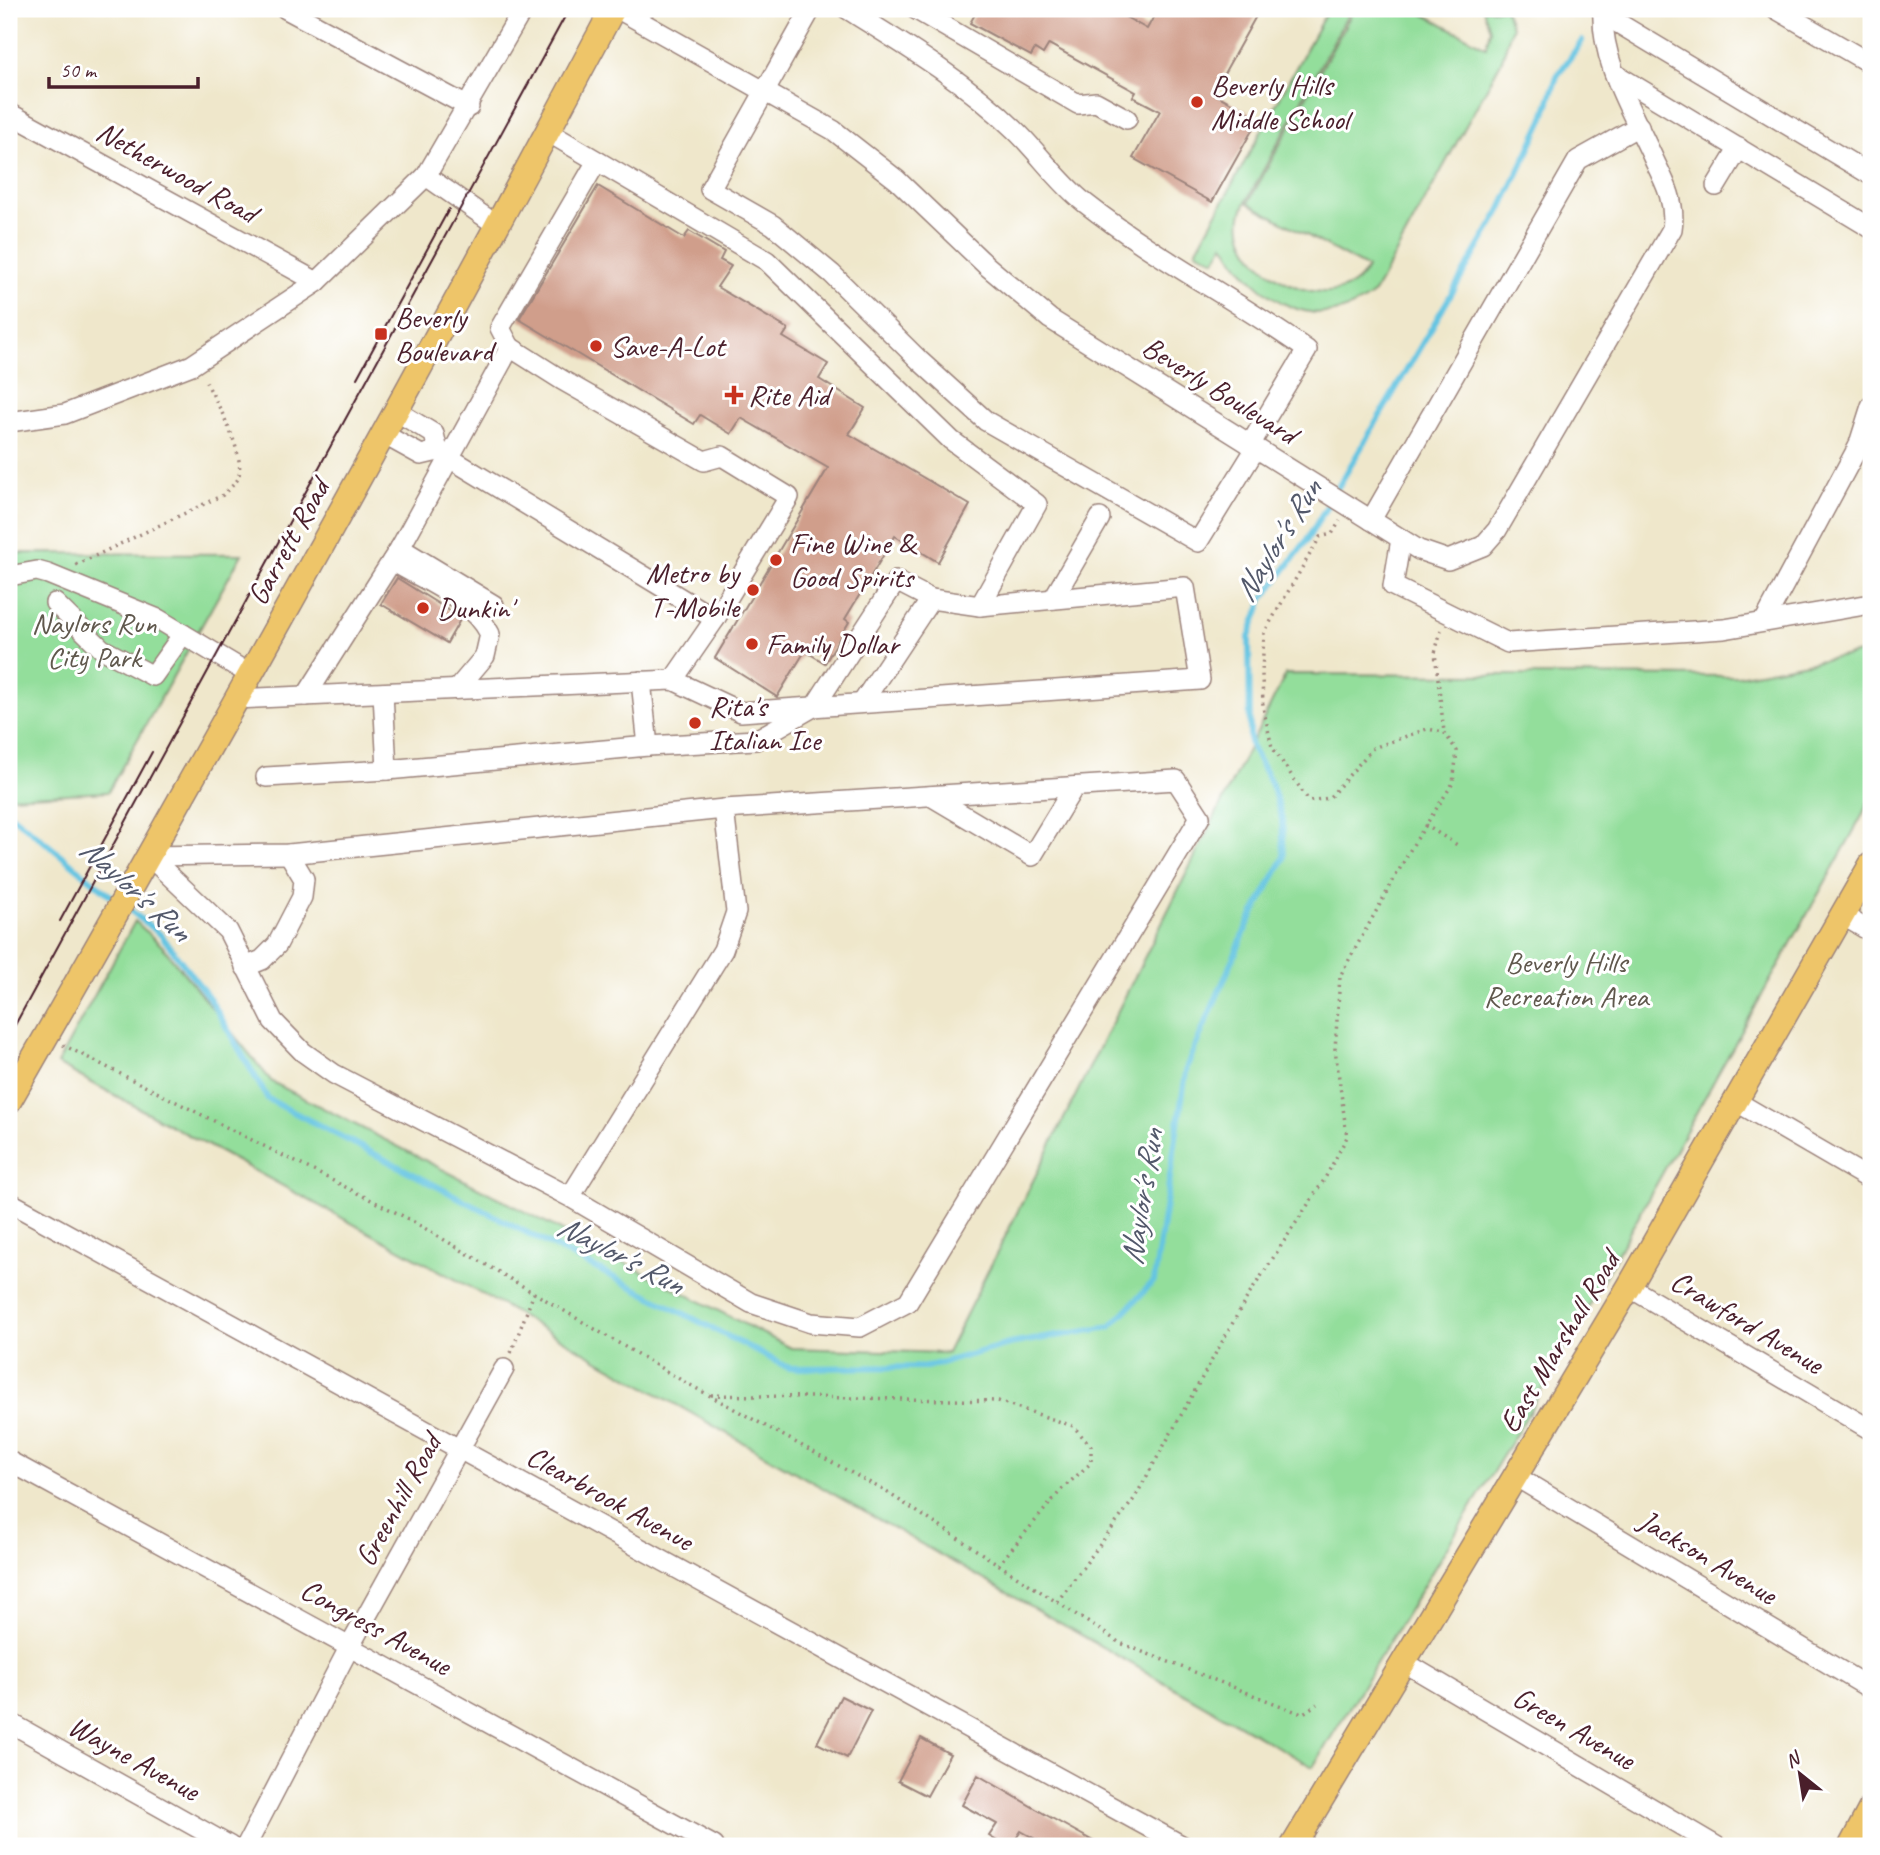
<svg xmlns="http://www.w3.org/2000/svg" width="1880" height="1855" viewBox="0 0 1880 1855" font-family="Caveat,sans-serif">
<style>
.green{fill:#93de9b;stroke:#6e7e63;stroke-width:2}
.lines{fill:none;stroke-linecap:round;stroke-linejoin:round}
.stream{stroke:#64c4e2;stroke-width:6}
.building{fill:#d09e8b}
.minor-casing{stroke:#9c837b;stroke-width:22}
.major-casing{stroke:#9c837b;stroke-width:27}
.path{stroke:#9c837b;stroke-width:3.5;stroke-dasharray:2 5;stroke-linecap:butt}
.minor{stroke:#fff;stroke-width:19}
.major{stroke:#eec569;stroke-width:24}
.tram{stroke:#4a1f2b;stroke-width:2}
.poi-dot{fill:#c8321e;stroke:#fff;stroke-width:2.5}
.labels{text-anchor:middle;stroke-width:6;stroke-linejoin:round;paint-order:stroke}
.poi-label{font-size:30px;fill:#4a1f2b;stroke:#fff;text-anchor:start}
.street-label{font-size:30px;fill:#4a1f2b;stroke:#fff}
.park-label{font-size:30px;fill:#60584d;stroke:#fff}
.water-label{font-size:32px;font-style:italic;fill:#53596b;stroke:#fff}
</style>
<rect width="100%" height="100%" fill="#fff"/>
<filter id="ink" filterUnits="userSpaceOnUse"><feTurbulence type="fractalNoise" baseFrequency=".0143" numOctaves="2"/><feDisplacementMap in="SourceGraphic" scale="14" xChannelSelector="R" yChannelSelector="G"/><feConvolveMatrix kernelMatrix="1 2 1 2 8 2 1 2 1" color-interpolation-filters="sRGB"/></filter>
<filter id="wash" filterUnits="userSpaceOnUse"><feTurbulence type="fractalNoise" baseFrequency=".00686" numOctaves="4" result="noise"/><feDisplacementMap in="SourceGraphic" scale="28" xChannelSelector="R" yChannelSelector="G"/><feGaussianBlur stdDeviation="1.57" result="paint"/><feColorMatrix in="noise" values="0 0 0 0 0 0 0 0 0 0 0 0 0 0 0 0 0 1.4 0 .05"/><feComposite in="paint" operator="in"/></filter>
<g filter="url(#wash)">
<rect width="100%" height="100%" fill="#efe7cb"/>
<!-- green -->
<g class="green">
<path d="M1328,9H1351L1245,204C1216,264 1336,328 1367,268L1248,203L1354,9H1414L1486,47L1490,29L1483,9H1505L1512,27L1501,62L1374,293C1316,339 1256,298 1224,244L1215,260L1196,251Z"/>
<path d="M9,553L242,554L108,792L9,797Z"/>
<path d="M1871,651V796L1861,818L1524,1421L1313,1767L468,1286L57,1064L135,921L162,946L272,1082L791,1348L947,1353L1286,674L1738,676Z"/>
</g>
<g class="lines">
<!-- stream -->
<g class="stream">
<path d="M9,813L116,900"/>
<path d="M125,906L161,935L210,999L268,1099L789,1368L926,1367L1009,1344L1110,1327L1154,1281L1187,1066L1249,922L1284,858L1282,819L1272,785L1250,744L1249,637L1263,599L1307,540L1500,211L1543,120L1557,76L1582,41"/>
</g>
</g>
<g id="blocks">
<!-- building -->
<g class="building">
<path d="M978,9H1111L1147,29L1158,9H1260L1213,93L1259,118L1212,202L1133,158L1160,111L1133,97L1136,92L1049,44L1043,54L1035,49L1031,56L970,23Z"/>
<path d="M598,186L684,238L689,231L724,252L720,260L731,266L717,287L788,329L783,337L828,364L819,379L865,408L849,434L970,505L938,562L895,536L845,619L849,622L825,663L805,651L777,697L715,658L828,468L741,418L731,434L700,415L694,424L519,319Z"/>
<path d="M397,578L461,618L447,643L381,604Z"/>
<path d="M841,1696L871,1711L847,1758L817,1743Z"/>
<path d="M921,1738L950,1754L927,1796L898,1781Z"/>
<path d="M978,1775L1048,1816L1102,1846H1048L1021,1831L1011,1846H1005L989,1836L997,1824L962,1805Z"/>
</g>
</g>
</g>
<g filter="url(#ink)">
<use href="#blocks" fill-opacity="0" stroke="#9c837b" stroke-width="2"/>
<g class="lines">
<defs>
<g id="minor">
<path d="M286,9L469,107"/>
<path d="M618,9L833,130L897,180L987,266L1050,319L1419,550L1448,560L1483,546L1497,530L1672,229C1676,204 1666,184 1655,162C1634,114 1600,63 1603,9"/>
<path d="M811,9L710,189L773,225L832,274L920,361L986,421L1198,542L1256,448"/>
<path d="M847,9C905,45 965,81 1015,130C1039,153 1059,183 1085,203C1155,258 1234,298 1307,350L1250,445"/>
<path d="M915,9L1078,104L1096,102L1127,119"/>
<path d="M1776,9L1871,64"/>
<path d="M1603,14L1871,175"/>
<path d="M1615,74L1871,228"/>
<path d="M9,113L317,282"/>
<path d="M426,176L498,226"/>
<path d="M1716,186L1739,148"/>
<path d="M510,347L500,328L597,161"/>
<path d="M9,422L65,414L192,365L317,282L426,176L523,9"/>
<path d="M383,434L421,455L438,451L434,434L396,411"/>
<path d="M438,451L715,619L673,680"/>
<path d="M1371,520L1578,160L1639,126"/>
<path d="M1401,539L1393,586L1508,643L1724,629L1871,604"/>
<path d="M400,548L494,605"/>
<path d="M392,561C425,581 473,599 490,634L485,656L457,689"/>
<path d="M9,576L37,571L48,574L158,619L251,675"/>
<path d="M931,599L980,606"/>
<path d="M1053,599L1100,518"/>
<path d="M55,603L102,649L153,676L183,634"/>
<path d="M1764,622L1858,447L1871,406"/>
<path d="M641,681L648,746"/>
<path d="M306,696L400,548L510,347L562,380L704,461L722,456L789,497L715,619"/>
<path d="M236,699L673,680L741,712L1200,680L1185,587L980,606L1037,504L951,440L767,261L548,132"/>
<path d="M387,770L648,746L756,740L815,706L896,581L931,599L862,703"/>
<path d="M266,777L387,770L383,693"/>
<path d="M931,796L1032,856L1074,787"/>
<path d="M149,856L228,931L273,1021L303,1052L334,1074L570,1197L751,1303L811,1323L860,1327L908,1302L1200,817L1176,780L724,809L736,912L723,950L570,1197"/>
<path d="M149,856L289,854L724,809"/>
<path d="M1842,915L1871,932"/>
<path d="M245,967L262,960L277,945L302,897L304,879L289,854"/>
<path d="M1737,1102L1871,1180"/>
<path d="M9,1202L1183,1846"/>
<path d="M1629,1287L1871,1430"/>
<path d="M9,1461L714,1846"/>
<path d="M1515,1476L1871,1689"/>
<path d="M1402,1661L1716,1846"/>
<path d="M9,1722L230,1846"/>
<path d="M246,1846L350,1646L504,1369"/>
</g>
<g id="major">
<path d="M9,1101C216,740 418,376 613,9"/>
<path d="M1293,1846L1629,1287L1871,865"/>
<path d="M1851,1846L1871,1808"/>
</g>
</defs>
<!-- minor casing -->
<use href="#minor" class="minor-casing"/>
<!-- major casing -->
<use href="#major" class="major-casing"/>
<!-- path -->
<g class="path">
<path d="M76,565L223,495C227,490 235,484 238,479C247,455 216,401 205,380"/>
<path d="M1441,630L1435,653L1444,732"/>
<path d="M1425,825L1459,846"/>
<path d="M63,1045L409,1219L681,1380L885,1491L1120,1643L1302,1714L1317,1704"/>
<path d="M511,1353L534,1293"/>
<path d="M711,1395L998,1401L1073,1426L1091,1446V1463L1062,1489L999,1564"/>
<path d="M1057,1602L1134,1499L1245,1301L1324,1180L1347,1137L1335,1049L1340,976L1413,845L1453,783L1457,751L1444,732L1427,729L1373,748L1329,798L1309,801L1272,747L1263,707L1262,673L1264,633L1320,537L1332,534L1340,521"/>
</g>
<!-- minor -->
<use href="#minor" class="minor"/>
<!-- major -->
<use href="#major" class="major"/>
<!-- tram -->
<g class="tram">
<path d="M357,378L449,209"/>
<path d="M60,921L152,752"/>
<path d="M9,1036L569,9"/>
</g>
</g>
</g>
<!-- markers -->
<g class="poi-dot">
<circle cx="1197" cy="102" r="7"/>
<rect x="374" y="327" width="14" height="14" rx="3.5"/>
<circle cx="596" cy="346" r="7"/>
<path d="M730.5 384.5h7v7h7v7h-7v7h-7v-7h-7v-7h7z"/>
<circle cx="776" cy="560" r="7"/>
<circle cx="753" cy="590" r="7"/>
<circle cx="423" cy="608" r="7"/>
<circle cx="752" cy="644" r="7"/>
<circle cx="695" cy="723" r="7"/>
</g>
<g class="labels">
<!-- poi labels -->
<g class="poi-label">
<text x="1211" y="95">Beverly Hills<tspan x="1211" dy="34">Middle School</tspan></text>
<text x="395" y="327">Beverly<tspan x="395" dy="34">Boulevard</tspan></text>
<text x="610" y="356">Save-A-Lot</text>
<text x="748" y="405">Rite Aid</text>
<text x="790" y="553">Fine Wine &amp;<tspan x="790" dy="34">Good Spirits</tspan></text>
<text x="739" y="583" text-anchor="end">Metro by<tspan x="739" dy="34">T-Mobile</tspan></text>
<text x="437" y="618">Dunkin'</text>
<text x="766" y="654">Family Dollar</text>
<text x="709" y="716">Rita's<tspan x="709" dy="34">Italian Ice</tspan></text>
</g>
<!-- street labels -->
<g class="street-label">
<text transform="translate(177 172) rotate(29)" y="10">Netherwood Road</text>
<text transform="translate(1220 390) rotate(32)" y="10">Beverly Boulevard</text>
<text transform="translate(288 542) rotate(-61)" y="10">Garrett Road</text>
<text transform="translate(1747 1322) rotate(31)" y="10">Crawford Avenue</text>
<text transform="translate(1559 1342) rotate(-59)" y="10">East Marshall Road</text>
<text transform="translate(610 1498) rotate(29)" y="10">Clearbrook Avenue</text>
<text transform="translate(398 1500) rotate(-61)" y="10">Greenhill Road</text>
<text transform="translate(1708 1557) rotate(31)" y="10">Jackson Avenue</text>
<text transform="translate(376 1627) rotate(29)" y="10">Congress Avenue</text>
<text transform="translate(1574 1728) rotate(30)" y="10">Green Avenue</text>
<text transform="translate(134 1758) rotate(29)" y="10">Wayne Avenue</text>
</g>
<!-- park labels -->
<g class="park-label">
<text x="94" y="633">Naylors Run<tspan x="94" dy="34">City Park</tspan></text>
<text x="1566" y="972">Beverly Hills<tspan x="1566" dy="34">Recreation Area</tspan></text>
</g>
<!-- water labels -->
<g class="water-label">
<text transform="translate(1277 540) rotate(-58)" y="11">Naylor's Run</text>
<text transform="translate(136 889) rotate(42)" y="11">Naylor's Run</text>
<text transform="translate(1141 1197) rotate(-81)" y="11">Naylor's Run</text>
<text transform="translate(621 1254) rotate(27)" y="11">Naylor's Run</text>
</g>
</g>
<!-- margin -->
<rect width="1880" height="1855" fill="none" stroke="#fff" stroke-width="35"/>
<!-- north arrow -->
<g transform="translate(1800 1774) rotate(330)" stroke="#ffffff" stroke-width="5" paint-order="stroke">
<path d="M0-5L12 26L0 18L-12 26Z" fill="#4a1f2b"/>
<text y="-10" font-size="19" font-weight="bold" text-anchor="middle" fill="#4a1f2b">N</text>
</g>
<!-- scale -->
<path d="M49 77v10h149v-10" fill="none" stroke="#4a1f2b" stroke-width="3.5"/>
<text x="60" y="77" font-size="21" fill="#4a1f2b" stroke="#ffffff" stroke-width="5" paint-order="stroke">50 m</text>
</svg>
